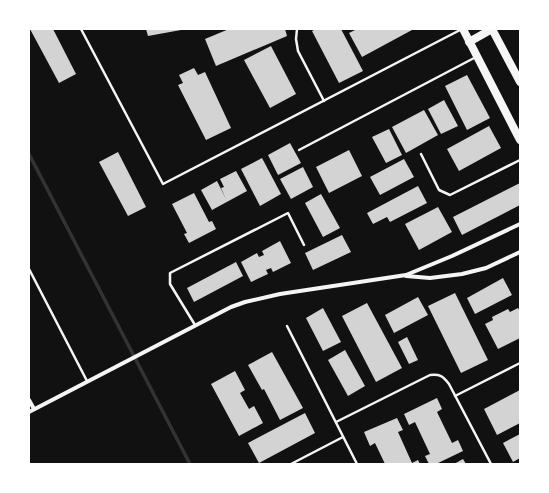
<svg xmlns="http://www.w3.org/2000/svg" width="549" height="493" viewBox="0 0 549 493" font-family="'Roboto Serif',serif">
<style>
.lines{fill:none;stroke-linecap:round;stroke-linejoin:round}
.stream{stroke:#333;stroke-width:3.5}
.building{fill:#d3d3d3}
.service{stroke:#f5f5f5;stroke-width:2.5}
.minor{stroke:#f5f5f5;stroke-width:4}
.secondary{stroke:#f5f5f5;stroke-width:8}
</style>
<rect width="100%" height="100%" fill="#111"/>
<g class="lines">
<!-- stream -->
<path class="stream" d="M29,154L190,464"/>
</g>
<!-- building -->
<g class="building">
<path d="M30,29H53L76,74L59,83Z"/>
<path d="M146,29H181V30L148,36Z"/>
<path d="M229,29H285L287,36L216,66L205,39Z"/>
<path d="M316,29H341L363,71L339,83L312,31Z"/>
<path d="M357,29H362V30L365,29H411L412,30L362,57L349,33Z"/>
<path d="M271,46L296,94L270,108L244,60Z"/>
<path d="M194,68L198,75L205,72L231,128L206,140L178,85L183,83L179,75Z"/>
<path d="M467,75L490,118L467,130L445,86Z"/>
<path d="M444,100L458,126L441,134L428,109Z"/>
<path d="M424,110L438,135L406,153L392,127Z"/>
<path d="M489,126L501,148L459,171L447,149Z"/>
<path d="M389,129L402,155L386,163L372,137Z"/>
<path d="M290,143L301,163L278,175L268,155Z"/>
<path d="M349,150L362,176L329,193L316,167Z"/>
<path d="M118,152L146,207L128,216L99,162Z"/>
<path d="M262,158L281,194L260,206L241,169Z"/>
<path d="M404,159L414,177L380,195L370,177Z"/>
<path d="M303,167L313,187L291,199L280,179Z"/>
<path d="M236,171L247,191L212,210L201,190L217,181L226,199L221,188L224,187L220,179Z"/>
<path d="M520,183V205L462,235L453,217Z"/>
<path d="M418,186L427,203L390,222L387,217L373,224L367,213Z"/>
<path d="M194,193L209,222L212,221L216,229L189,243L184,234L187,233L172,204Z"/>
<path d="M321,194L340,228L323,237L305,203Z"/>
<path d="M438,207L452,232L419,250L405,224Z"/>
<path d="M342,235L351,252L313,270L305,253Z"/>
<path d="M280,241L291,263L273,272L271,268L266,270L268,274L251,282L241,262L257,253L259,257L264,255L262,251Z"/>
<path d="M236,262L243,276L194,302L187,288Z"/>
<path d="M503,278L512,295L475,314L467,298Z"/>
<path d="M455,293L488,360L461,373L428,306Z"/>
<path d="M418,297L428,315L394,333L385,315Z"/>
<path d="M367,303L402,368L376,382L342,316Z"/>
<path d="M323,308L341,342L323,351L306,318Z"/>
<path d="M518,308L520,311V338L498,349L485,324L493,320L492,317L508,309L510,312Z"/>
<path d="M407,337L418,360L409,364L398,342Z"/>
<path d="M345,350L365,386L348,396L328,360Z"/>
<path d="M272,352L303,408L280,420L264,389L262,390L248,365Z"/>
<path d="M235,371L245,390L240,393L249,409L254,406L263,423L239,436L211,384Z"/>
<path d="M520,390V423L497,435L484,409Z"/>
<path d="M437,398L442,409L437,412L452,443L458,440L463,451L436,464H429L425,456L430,454L415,422L409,425L404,414Z"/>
<path d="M305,413L315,433L259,463L248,443Z"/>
<path d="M397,418L403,430L398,432L412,463L418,460L420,464H385L375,443L370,446L364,432Z"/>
<path d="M520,434V458L513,462L503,443Z"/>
<path d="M463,459L466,464H454Z"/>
</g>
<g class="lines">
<!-- service -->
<g class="service">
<path d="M81,29L163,184L462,29"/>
<path d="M297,29L296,39L298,51L324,101"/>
<path d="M299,150L476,57"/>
<path d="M421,154L439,190L450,195L520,160"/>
<path d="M29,269L87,381"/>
<path d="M195,325L170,284V273L288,213L304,245"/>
<path d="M287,326L357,464"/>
<path d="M455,396L520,363"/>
<path d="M336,422L430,375C440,374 443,376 449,384L491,464"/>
<path d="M291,464L343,437"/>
</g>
<!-- minor -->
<g class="minor">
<path d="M406,276L430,278L462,274L486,268L520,252"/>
<path d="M29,400L34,409"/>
<path d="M29,412L231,307L245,302L280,294L406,275L452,256L520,224"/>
</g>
<!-- secondary -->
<g class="secondary">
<path d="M463,29L520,140"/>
<path d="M492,29L520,82"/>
<path d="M469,42L492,29"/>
</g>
</g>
<!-- border -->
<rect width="549" height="493" fill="none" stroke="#ffffff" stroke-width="60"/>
</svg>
